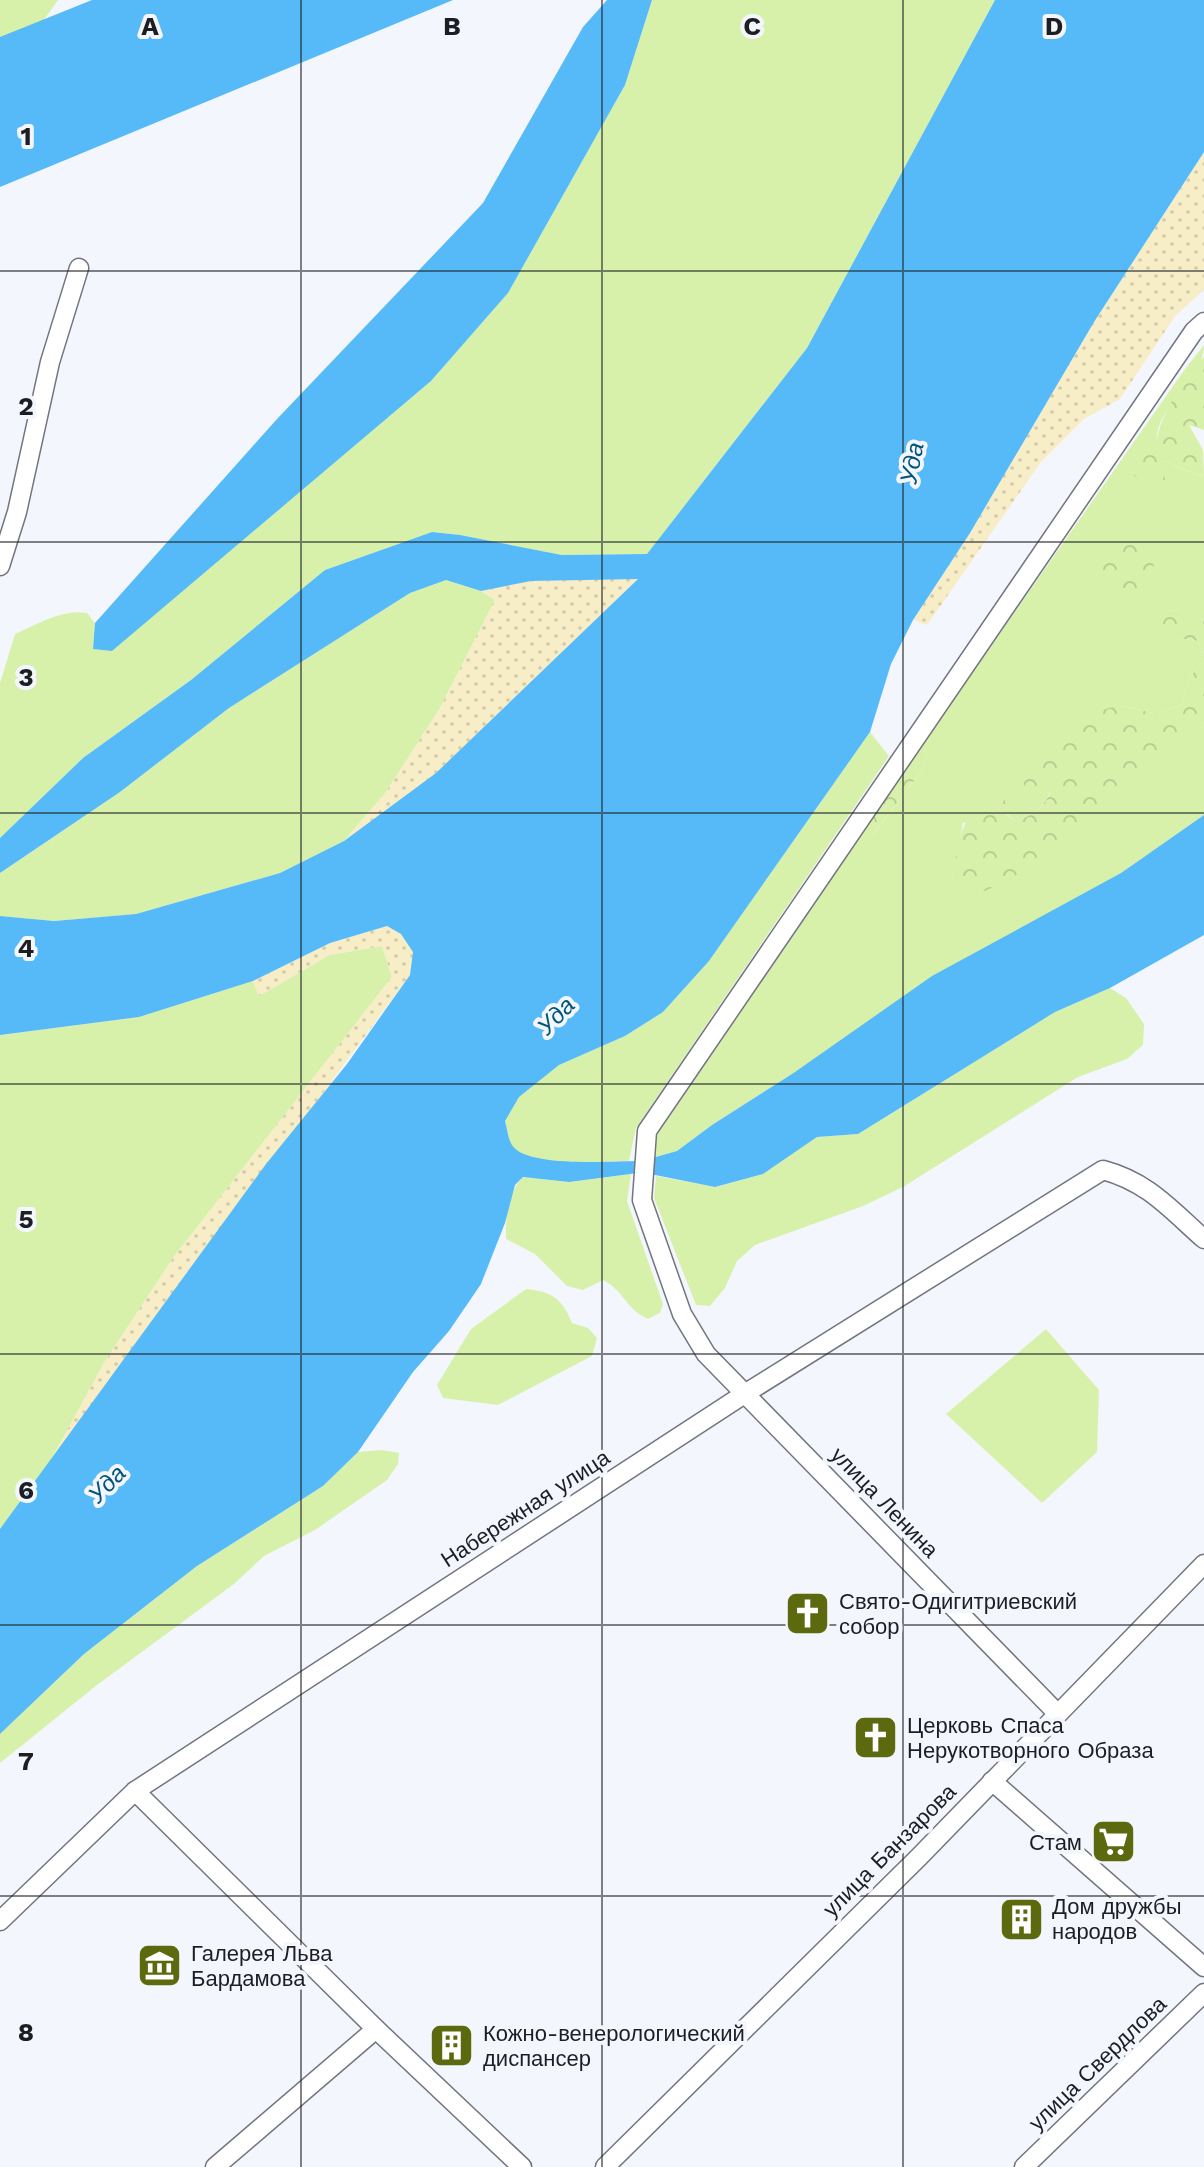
<svg xmlns="http://www.w3.org/2000/svg" width="1204" height="2167" viewBox="0 0 1204 2167" font-family="'Work Sans',sans-serif">
<style>
.grass{fill:#d8f1aa}
.forest{fill:url(#forest-crowns)}
.sand{fill:url(#sand-dots)}
.water{fill:#56baf8}
.lines{fill:none;stroke-linecap:round;stroke-linejoin:round}
.minor-casing{stroke:#727580;stroke-width:21}
.minor{stroke:#fff;stroke-width:18}
.grid{fill:none;stroke:#1d1e22;stroke-width:2;stroke-opacity:0.55}
.labels{text-anchor:middle;stroke-width:8;stroke-linejoin:round;paint-order:stroke}
.street-label{font-size:22px;fill:#1d1e22;stroke:#f4f6fd}
.poi-label{font-size:22px;fill:#1d1e22;stroke:#f4f6fd;text-anchor:start}
.water-label{font-size:24px;font-style:italic;fill:#00547c;stroke:#f4f6fd}
.grid-label{font-size:26px;text-anchor:middle;font-weight:bold;fill:#1d1e22;stroke:#f4f6fd;stroke-width:8;stroke-linejoin:round;paint-order:stroke}
</style>
<defs>
<pattern id="forest-crowns" width="20" height="18" patternUnits="userSpaceOnUse" patternTransform="scale(2)"><rect width="20" height="18" fill="#d8f1aa"/><path d="M2 6a3 3 0 1 1 6 0M12 15a3 3 0 1 1 6 0" fill="none" stroke="#b9ce92"/></pattern>
<pattern id="sand-dots" width="8" height="8" patternUnits="userSpaceOnUse" patternTransform="scale(2)"><rect width="8" height="8" fill="#f7edc7"/><path d="M2 2h.1M6 6h.1" fill="none" stroke="#d3cbab" stroke-width="1.8" stroke-linecap="round"/></pattern>
</defs>
<rect width="100%" height="100%" fill="#f4f6fd"/>
<!-- grass -->
<g class="grass">
<path d="M0,0H58L44,20L0,38Z"/>
<path d="M652,0H995L807,348L647,554L562,555L460,535L432,532L325,570L191,680L83,758L0,838V683L15,634C38,624 62,609 87,613L95,623L93,649L112,650L431,381L508,293L625,85Z"/>
<path d="M1204,345C1204,383 1138,415 1162,460C1176,465 1187,472 1202,476L1204,473V620L1179,609L1165,612L1176,638L1198,641L1204,653V661L1189,678L1182,705L1157,714L1119,705L1050,791C1045,807 1031,817 1015,821L1007,814L963,823L952,880L1201,730L1204,724V815L1121,873L795,1072L712,1125L677,1151L652,1158L658,1134L864,829L872,836L922,770L927,752L918,750L1185,369Z"/>
<path d="M446,580L481,591L495,600L440,708L386,792L344,841L280,873L136,914L54,921L0,916V873L120,792L229,708L410,593Z"/>
<path d="M870,732L889,756L636,1128L629,1161C602,1161 528,1169 512,1146C508,1140 507,1128 505,1121L518,1097L559,1065L625,1036L663,1012L709,961Z"/>
<path d="M382,946L392,977L173,1258L104,1363L46,1469L0,1529V1035L139,1017L253,981L259,996L329,955Z"/>
<path d="M1110,988L1126,998L1144,1024L1143,1045L1127,1059L1078,1077L903,1187L863,1206L755,1245L737,1261L725,1288L710,1306L696,1305L654,1198L656,1176L716,1187L763,1174L817,1137L858,1134L1055,1012Z"/>
<path d="M631,1174L627,1201L663,1304L660,1313L648,1319C624,1308 625,1291 603,1280L583,1290L567,1286L535,1254L506,1239C505,1218 508,1192 523,1177L569,1182Z"/>
<path d="M526,1289C552,1292 562,1298 572,1323L588,1328L597,1338L592,1356L498,1405L443,1398L437,1385L471,1329Z"/>
<path d="M1046,1329L1099,1390L1097,1452L1042,1503L946,1414Z"/>
<path d="M382,1450L399,1453L398,1464L387,1480L315,1530L264,1556L234,1584L97,1685L0,1763V1734L84,1654L197,1566L323,1486L358,1452Z"/>
</g>
<!-- forest -->
<g class="forest">
<path d="M1204,356V430L1189,425L1203,450L1204,473L1202,476C1188,472 1176,465 1162,460L1165,479L1159,487L1141,484L1131,471L1142,454L1156,450C1157,414 1183,385 1204,356Z"/>
<path d="M1133,528L1152,554L1156,581L1137,600L1125,602C1105,585 1092,581 1096,553L1119,550L1123,532Z"/>
<path d="M1180,609L1204,620V653L1198,641L1176,638L1162,628L1165,612Z"/>
<path d="M1204,661V724L1201,730L1168,759L1015,876L981,893L960,891L952,880C959,845 958,810 997,795L1005,799L1007,815L1015,821C1031,817 1045,807 1050,792L1025,788L1022,776L1052,739L1087,715L1119,705L1157,714L1182,705L1189,678Z"/>
<path d="M918,750L927,752L922,770L871,837L864,829Z"/>
</g>
<!-- sand -->
<g class="sand">
<path d="M1204,152V290L1175,316L1120,399L1084,419L1041,462L927,625L913,620L970,532L1094,322Z"/>
<path d="M639,578L436,773L344,841L386,792L440,708L495,600L481,591L531,581Z"/>
<path d="M387,926L401,933L414,951L410,975L46,1469L104,1363L173,1258L392,977L382,946L329,955L259,996L253,981L330,943Z"/>
</g>
<!-- water -->
<g class="water">
<path d="M92,0H453L0,187V37Z"/>
<path d="M607,0H652L625,85L508,293L431,381L112,651L93,649L95,623L277,419L483,203L583,27Z"/>
<path d="M995,0H1204V152L1094,322L970,533L913,620L891,664L870,732L709,961L663,1012L625,1036L559,1065L519,1097L505,1121C507,1128 508,1139 512,1145C526,1168 612,1161 639,1161L638,1173L569,1182L523,1177L515,1185L505,1223L481,1284L449,1331L413,1372L358,1452L323,1486L197,1566L84,1654L0,1734V1529L266,1164L347,1064L410,975L413,952L401,934L387,926L330,943L253,981L139,1017L0,1035V916L54,921L136,914L280,873L344,841L436,773L638,579L531,581L481,591L446,580L410,593L229,708L120,792L0,873V838L83,758L191,680L325,570L432,532L460,535L562,555L647,554L807,348Z"/>
<path d="M1204,815V935L1110,988L1055,1012L858,1134L817,1137L763,1174L715,1187L650,1174L652,1158L677,1151L712,1125L795,1072L932,976L1121,873Z"/>
</g>
<g class="lines">
<defs>
<g id="minor">
<path d="M0,566L17,512L50,362L79,268"/>
<path d="M1057,1713L706,1354L682,1314L642,1200L647,1131L1194,331L1204,322"/>
<path d="M992,1781L1204,1967"/>
<path d="M135,1791L376,2029L522,2167"/>
<path d="M0,1921L135,1791L746,1393L1103,1170C1148,1182 1170,1209 1204,1239"/>
<path d="M215,2167L376,2029"/>
<path d="M605,2167L919,1857L1204,1564"/>
<path d="M1024,2167L1204,1993"/>
</g>
</defs>
<!-- minor casing -->
<use href="#minor" class="minor-casing"/>
<!-- minor -->
<use href="#minor" class="minor"/>
</g>
<!-- grid -->
<path class="grid" d="M301,0V2167M602,0V2167M903,0V2167M0,271H1204M0,542H1204M0,813H1204M0,1084H1204M0,1354H1204M0,1625H1204M0,1896H1204"/>
<!-- icons -->
<defs>
<symbol id="church-square" viewBox="-11 -11 22 22"><rect x="-9" y="-9" width="18" height="18" rx="4" fill="#5d690f" stroke="#f4f6fd"/><path d="M-1.2-6h2.4v3.5h3.3v2.4h-3.3V6h-2.4V-.1h-3.3v-2.4h3.3Z" fill="#fff"/></symbol>
<symbol id="supermarket-square" viewBox="-11 -11 22 22"><rect x="-9" y="-9" width="18" height="18" rx="4" fill="#5d690f" stroke="#f4f6fd"/><path d="M-6-5.5h2.5l.6 2H6L4.5 2H-2.5L-4.4-4H-6ZM-1.5 3.2a1.3 1.3 0 1 0 .1 0ZM3 3.2a1.3 1.3 0 1 0 .1 0Z" fill="#fff"/></symbol>
<symbol id="building-square" viewBox="-11 -11 22 22"><rect x="-9" y="-9" width="18" height="18" rx="4" fill="#5d690f" stroke="#f4f6fd"/><path d="M-4-6H4V6H1V3H-1V6H-4ZM-2.5-4.3h1.7v1.8h-1.7ZM.8-4.3h1.7v1.8H.8ZM-2.5-1h1.7V.8h-1.7ZM.8-1h1.7V.8H.8Z" fill="#fff"/></symbol>
<symbol id="museum-square" viewBox="-11 -11 22 22"><rect x="-9" y="-9" width="18" height="18" rx="4" fill="#5d690f" stroke="#f4f6fd"/><path d="M0-6L6-3V-2H-6V-3ZM-5-1h2V3h-2ZM-1-1h2V3h-2ZM3-1h2V3H3ZM-6 4H6V6H-6Z" fill="#fff"/></symbol>
</defs>
<g fill-rule="evenodd">
<use href="#church-square" x="782" y="1588" width="51" height="51"/>
<use href="#church-square" x="850" y="1712" width="51" height="51"/>
<use href="#supermarket-square" x="1088" y="1816" width="51" height="51"/>
<use href="#building-square" x="996" y="1894" width="51" height="51"/>
<use href="#museum-square" x="134" y="1940" width="51" height="51"/>
<use href="#building-square" x="426" y="2020" width="51" height="51"/>
</g>
<g class="labels">
<!-- street labels -->
<g class="street-label">
<text transform="translate(885 1502) rotate(46)" y="8">улица Ленина</text>
<text transform="translate(525 1508) rotate(-33)" y="8">Набережная улица</text>
<text transform="translate(889 1850) rotate(-45)" y="8">улица Банзарова</text>
<text transform="translate(1097 2063) rotate(-44)" y="8">улица Свердлова</text>
</g>
<!-- poi labels -->
<g class="poi-label">
<text x="839" y="1609">Свято-Одигитриевский<tspan x="839" dy="25">собор</tspan></text>
<text x="907" y="1733">Церковь Спаса<tspan x="907" dy="25">Нерукотворного Образа</tspan></text>
<text x="1082" y="1850" text-anchor="end">Стам</text>
<text x="1052" y="1914">Дом дружбы<tspan x="1052" dy="25">народов</tspan></text>
<text x="191" y="1961">Галерея Льва<tspan x="191" dy="25">Бардамова</tspan></text>
<text x="483" y="2041">Кожно-венерологический<tspan x="483" dy="25">диспансер</tspan></text>
</g>
<!-- water labels -->
<g class="water-label">
<text transform="translate(912 463) rotate(-79)" y="8">Уда</text>
<text transform="translate(556 1016) rotate(-46)" y="8">Уда</text>
<text transform="translate(107 1484) rotate(-46)" y="8">Уда</text>
</g>
</g>
<g class="grid-label">
<text x="150" y="35">A</text>
<text x="452" y="35">B</text>
<text x="752" y="35">C</text>
<text x="1054" y="35">D</text>
<text x="26" y="145">1</text>
<text x="26" y="415">2</text>
<text x="26" y="686">3</text>
<text x="26" y="957">4</text>
<text x="26" y="1228">5</text>
<text x="26" y="1499">6</text>
<text x="26" y="1770">7</text>
<text x="26" y="2041">8</text>
</g>
</svg>
